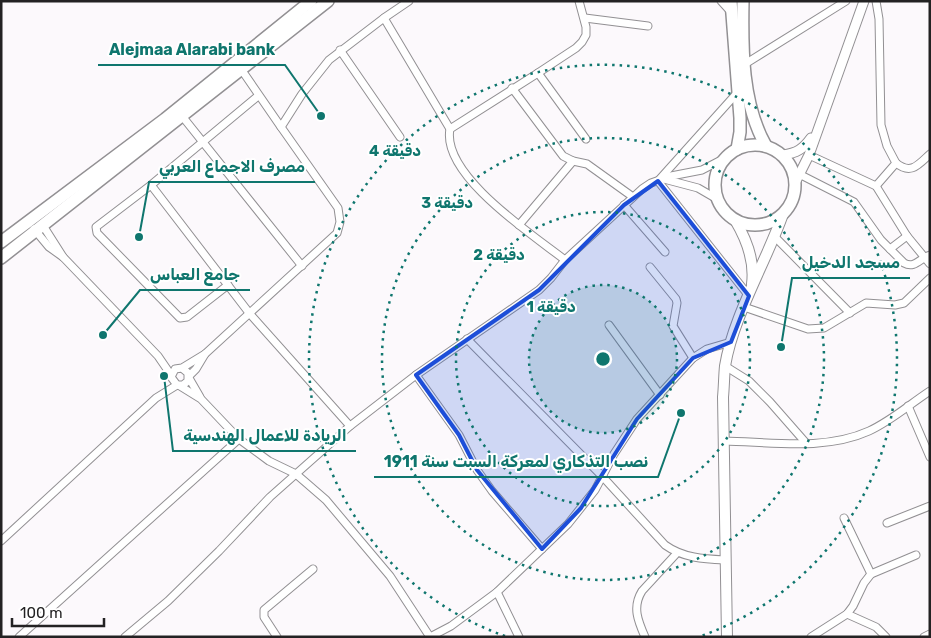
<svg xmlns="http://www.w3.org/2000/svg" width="931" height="638" viewBox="0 0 931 638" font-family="Rubik,'Noto Naskh Arabic',sans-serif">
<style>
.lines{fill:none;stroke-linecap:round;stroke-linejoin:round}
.minor-casing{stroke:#929093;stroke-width:9}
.tertiary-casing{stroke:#929093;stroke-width:11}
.secondary-casing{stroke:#929093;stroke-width:12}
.primary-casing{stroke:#929093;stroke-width:14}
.minor{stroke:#fff;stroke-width:7}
.tertiary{stroke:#fff;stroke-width:9}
.secondary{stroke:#fff;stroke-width:10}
.primary{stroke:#fff;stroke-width:11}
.marked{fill:#1d4ed8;fill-opacity:0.2;stroke:#1d4ed8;stroke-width:4;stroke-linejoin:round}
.ring{fill:none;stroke:#0f766e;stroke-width:2.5;stroke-dasharray:2.5 5}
.centre{fill:#0f766e;stroke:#fff;stroke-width:2.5}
.ring-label{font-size:15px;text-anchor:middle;font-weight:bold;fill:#0f766e;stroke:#fff;stroke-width:4;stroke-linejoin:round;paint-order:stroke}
.leader{fill:none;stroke:#0f766e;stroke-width:2}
.callout-dot{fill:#0f766e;stroke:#fff;stroke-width:2}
.callout-label{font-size:16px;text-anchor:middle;font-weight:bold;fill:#0f766e;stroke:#fff;stroke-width:4;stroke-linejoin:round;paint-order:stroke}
</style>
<rect width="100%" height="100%" fill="#fcf9fc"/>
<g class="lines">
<defs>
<g id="minor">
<path d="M721,1L731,12"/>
<path d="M384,18L450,129"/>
<path d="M585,18L648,26"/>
<path d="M340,50L400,137"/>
<path d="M745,64L846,1"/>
<path d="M241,69L281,127"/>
<path d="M538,73L586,139"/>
<path d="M512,88L563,156L573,161L587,164L633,197"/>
<path d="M737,93L658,181L749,296"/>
<path d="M182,116L302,266"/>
<path d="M809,155L876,186L907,236L930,264"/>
<path d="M896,163C911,175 918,165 930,154"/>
<path d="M799,174L854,202L881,240L904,263C915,269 920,258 930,255"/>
<path d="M664,179L698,188L717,199"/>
<path d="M151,185L250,314L350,426"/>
<path d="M876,186L896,163L887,146L881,125L879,19L876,1"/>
<path d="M624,205L665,252"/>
<path d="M42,224L63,257"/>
<path d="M519,225L573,161"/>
<path d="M34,229L49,247L63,257L158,356L171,375"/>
<path d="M775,237L850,313"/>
<path d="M890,249L907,236"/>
<path d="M565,260C533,235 441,175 450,129L538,73L576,48L582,42L586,35V27L579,1"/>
<path d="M650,267L676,299L677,303L673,326L693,358"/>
<path d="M228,285L187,317L180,318L97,233L96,227L151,185L258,96"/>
<path d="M744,307L808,329L824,328L866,303L895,305L904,303L930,278"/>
<path d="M609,325L660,395"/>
<path d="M467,339L602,476L665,545C683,558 704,559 725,560"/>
<path d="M725,366L749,381L770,402L806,443"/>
<path d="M182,368L188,373V381L183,385H177L171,377L175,369L182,368L205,354L337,233L340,222L338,208L281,127L302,94L329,60L384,18L409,1"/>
<path d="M416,375L459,435L477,470L492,491L542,549"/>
<path d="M189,376L196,369L205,354"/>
<path d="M189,378L200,397"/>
<path d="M180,386L201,399L239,439L269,461L296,474L326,500L390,576L430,637"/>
<path d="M908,406L930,457"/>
<path d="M724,441C771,442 825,451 869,431C891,421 910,404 930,391"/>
<path d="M844,518L871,574"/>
<path d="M887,523L930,506"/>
<path d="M1,541L156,398L177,385"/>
<path d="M497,592L519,637"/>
<path d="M847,614L876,627L886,637"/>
<path d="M19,637L239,439"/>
<path d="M125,637L168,601L219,551L270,497L350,426L416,375L539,290L551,278L565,260L642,189L651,183L671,176L702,170L725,158"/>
<path d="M277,637L264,617V610L313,569"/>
<path d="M430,637L451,626L497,592L568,524L595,490L614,454L637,419L693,358L707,349L731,342"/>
<path d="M645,637C638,621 632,607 642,591L677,553"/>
<path d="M811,637L847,614L853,606L864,583L871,574L916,555"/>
<path d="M924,637L930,634"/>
</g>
<g id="tertiary">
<path d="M783,155C797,153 803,149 811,138"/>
<path d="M795,183L809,155L864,1"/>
</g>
<g id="secondary">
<path d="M735,220C747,240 755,261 752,284"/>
<path d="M727,637L723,397C724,387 724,376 725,366C733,317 766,262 783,214"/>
</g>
<g id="primary">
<path d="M731,1L740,118V132L737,149"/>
<path d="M743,1C742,49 742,104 766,146"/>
<circle cx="755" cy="185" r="40"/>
<path d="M1,242L165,119L311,1"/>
<path d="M1,258L328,1"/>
</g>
</defs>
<!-- minor casing -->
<use href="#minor" class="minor-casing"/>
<!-- tertiary casing -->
<use href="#tertiary" class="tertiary-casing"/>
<!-- secondary casing -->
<use href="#secondary" class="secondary-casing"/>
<!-- primary casing -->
<use href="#primary" class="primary-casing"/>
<!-- minor -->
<use href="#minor" class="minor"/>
<!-- tertiary -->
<use href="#tertiary" class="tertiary"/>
<!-- secondary -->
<use href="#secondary" class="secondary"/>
<!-- primary -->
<use href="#primary" class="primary"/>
</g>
<!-- marked area -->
<path class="marked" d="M658,181L749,296L731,342L693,358L637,419L581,508L542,549L477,470L459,435L416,375L539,290L624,205Z"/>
<!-- distance rings -->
<circle cx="603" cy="359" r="74" fill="#0f766e" fill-opacity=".12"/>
<g class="ring">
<circle cx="603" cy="359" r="74"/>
<circle cx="603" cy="359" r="147"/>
<circle cx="603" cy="359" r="221"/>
<path d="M505 636A294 294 0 1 1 701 636"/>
</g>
<circle cx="603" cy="359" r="8" class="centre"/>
<g class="ring-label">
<text x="395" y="156">4 دقيقة</text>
<text x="447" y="208">3 دقيقة</text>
<text x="499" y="260">2 دقيقة</text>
<text x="551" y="312">1 دقيقة</text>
</g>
<!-- callouts -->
<path class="leader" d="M321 116L285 65H98M139 237L149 182H315M781 347L792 278H910M103 335L140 290H250M164 376L173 451H356M681 413L658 477H374"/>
<g class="callout-dot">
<circle cx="321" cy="116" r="5"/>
<circle cx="139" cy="237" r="5"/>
<circle cx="781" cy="347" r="5"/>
<circle cx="103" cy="335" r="5"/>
<circle cx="164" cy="376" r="5"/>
<circle cx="681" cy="413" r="5"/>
</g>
<g class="callout-label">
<text x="192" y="55">Alejmaa Alarabi bank</text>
<text x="232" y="172">مصرف الاجماع العربي</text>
<text x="851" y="268">مسجد الدخيل</text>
<text x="195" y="280">جامع العباس</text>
<text x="265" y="441">الريادة للاعمال الهندسية</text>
<text x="516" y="467">نصب التذكاري لمعركة السبت سنة 1911</text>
</g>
<!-- border -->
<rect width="931" height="638" fill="none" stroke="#232223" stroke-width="5"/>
<!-- scale -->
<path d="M12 618v8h92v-8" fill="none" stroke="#232223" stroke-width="2.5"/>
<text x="20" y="618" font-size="15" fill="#232223" stroke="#ffffff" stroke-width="4" paint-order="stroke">100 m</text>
</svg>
